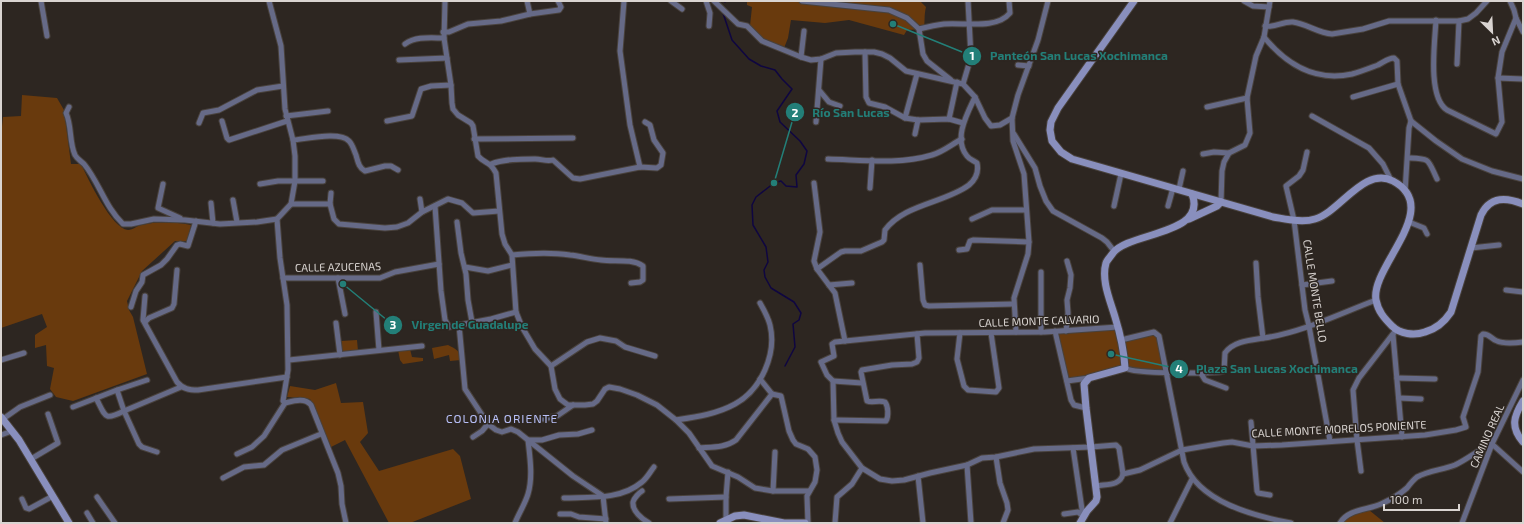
<svg xmlns="http://www.w3.org/2000/svg" width="1524" height="524" viewBox="0 0 1524 524" font-family="'Exo 2',sans-serif">
<style>
.green{fill:#693a0d}
.lines{fill:none;stroke-linecap:round;stroke-linejoin:round}
.stream{stroke:#0f0641;stroke-width:1.5}
.street-casing{stroke:#49423d;stroke-width:7}
.secondary-casing{stroke:#49423d;stroke-width:9}
.street{stroke:#666a87;stroke-width:5}
.secondary{stroke:#898fbd;stroke-width:7}
.labels{text-anchor:middle;stroke-width:3;stroke-linejoin:round;paint-order:stroke}
.street-label{font-size:11px;fill:#d9d4d1;stroke:#2d2621}
.neighbourhood-label{font-size:12px;letter-spacing:1px;fill:#b7bff7;stroke:#2d2621}
.leader{fill:none;stroke:#237f78;stroke-width:1.5}
.callout-dot{fill:#237f78;stroke:#2d2621;stroke-width:1.5}
.mark-label{font-size:12px;text-anchor:middle;font-weight:bold;fill:#fff}
.callout-label{font-size:12px;text-anchor:middle;font-weight:bold;fill:#237f78;stroke:#2d2621;stroke-width:3;stroke-linejoin:round;paint-order:stroke}
</style>
<rect width="100%" height="100%" fill="#2d2621"/>
<!-- green -->
<g class="green">
<path d="M747,1H920L926,7C924,15 925,21 924,29L907,30L904,35L849,20L825,23L791,20L788,38L784,48L763,39L750,26L752,7L747,5Z"/>
<path d="M22,95L57,98L64,110L71,164H81C88,179 112,229 128,230C133,230 138,225 142,225C160,221 174,222 191,225L187,241H175L142,271L127,301L129,310L133,317L147,374L73,401L56,397L50,389L54,368L47,366L46,345L35,348V335L47,327L42,314L1,328V136L3,117L21,116Z"/>
<path d="M1118,327L1121,340L1157,333L1166,373L1129,370L1067,381L1055,331Z"/>
<path d="M357,340L358,351L342,352L341,341Z"/>
<path d="M448,345C456,349 461,351 461,360L450,361L449,355L434,359L432,348Z"/>
<path d="M410,349L412,357L423,358V361L403,364L400,360L398,350Z"/>
<path d="M336,383L341,403L363,402L368,433L360,442L379,471L453,449L460,456L471,499L410,523H389L345,440L331,447L310,399L287,397L290,386L315,390Z"/>
<path d="M1369,510L1385,523H1342C1347,514 1360,512 1369,510Z"/>
</g>
<g class="lines">
<!-- stream -->
<g class="stream">
<path d="M725,2V1"/>
<path d="M723,13L732,40L749,59L761,66L775,70L782,79L792,89L777,111L780,122L800,141L807,151L804,164L796,175L797,187L786,186L781,181L774,183L756,197L752,205L753,225L766,247L768,262L764,270L765,277L771,288L794,302L801,313L799,320L793,324L795,347L785,366"/>
</g>
<defs>
<g id="street">
<path d="M41,1L47,36"/>
<path d="M269,1L281,46L285,109L293,140L295,156V181L291,204L277,219L280,258L287,305L288,370L283,401L285,403C293,401 305,397 311,405L338,473L341,486L342,504L346,523"/>
<path d="M445,1L444,38L451,85L452,103L453,109L458,115L471,123L473,126L478,156C486,165 489,160 496,173L502,234L505,244L512,255L516,312L522,327L535,349L551,366L555,389L560,399L568,405H585L593,404L597,401L605,389L609,387L620,389L637,395L657,405L676,420L689,433L712,466L738,477L755,488L773,491H809"/>
<path d="M527,1L530,14"/>
<path d="M624,1L620,51L630,125L640,167"/>
<path d="M671,1L682,9"/>
<path d="M706,1L710,13L709,26"/>
<path d="M714,1L738,24L747,26L762,41L801,57L811,60L821,59L836,53L855,52H874L882,54L890,58L906,71L963,84L975,97L985,118L991,126L1000,125L1012,118"/>
<path d="M802,1L889,10L907,18L919,29C927,27 935,25 944,24C963,22 996,30 1010,13L1009,1"/>
<path d="M1244,1L1253,6L1269,7"/>
<path d="M1516,18L1523,32"/>
<path d="M1436,20C1435,41 1427,97 1447,110L1496,134L1502,122L1498,78L1502,52L1516,18L1514,10L1510,1"/>
<path d="M1265,26C1275,28 1283,21 1293,22C1307,24 1318,33 1332,34L1363,29L1389,21H1459L1468,19L1476,13L1487,1"/>
<path d="M919,29L923,54L927,61L951,80"/>
<path d="M443,32H449L468,24L501,21L530,14L559,10L561,7L558,1"/>
<path d="M1264,37C1286,64 1315,82 1352,74C1360,72 1370,68 1378,65C1384,62 1388,58 1394,58L1397,61L1398,84L1411,121L1436,141L1462,159L1492,171L1523,179"/>
<path d="M405,44C416,36 431,38 444,38"/>
<path d="M865,52L866,97L869,103L885,107L905,118L918,120L949,119L963,123"/>
<path d="M801,57L804,31"/>
<path d="M399,60L447,58"/>
<path d="M1457,64L1459,21"/>
<path d="M1018,65L1029,66"/>
<path d="M1498,78L1523,79"/>
<path d="M963,84L971,57L968,1"/>
<path d="M819,90L829,102L840,106"/>
<path d="M1353,97L1398,84"/>
<path d="M69,107L66,113C72,126 69,142 75,155C77,159 81,161 84,164C99,182 105,207 123,224H131L154,219L185,220L220,224L257,222L277,219"/>
<path d="M1207,107L1247,98"/>
<path d="M286,116L328,111"/>
<path d="M1312,116L1369,148L1383,164L1391,180"/>
<path d="M905,118L917,74"/>
<path d="M949,119L957,82"/>
<path d="M222,121L227,138L229,140L287,121"/>
<path d="M387,121L412,116L421,89L431,86L451,85"/>
<path d="M816,122L821,59"/>
<path d="M199,123L203,113L219,110L257,90L283,86"/>
<path d="M915,134L918,120"/>
<path d="M1014,134L1035,168L1040,186L1046,201L1053,211L1102,238L1107,242L1114,251"/>
<path d="M474,139L573,138"/>
<path d="M293,140C306,139 340,131 349,141C353,145 354,151 356,155C358,162 359,168 365,171L385,166H391L398,170"/>
<path d="M1307,152L1303,170L1299,176L1286,186L1294,220L1305,310L1309,326L1330,441"/>
<path d="M1203,154L1214,152L1229,153"/>
<path d="M1408,158C1431,159 1427,158 1437,179"/>
<path d="M828,159C862,160 899,165 932,155C943,152 952,144 962,139"/>
<path d="M491,164C504,159 521,159 535,159C542,159 547,162 553,160L573,178L580,179L640,167L657,168L661,165L663,153L654,140L650,125L645,122"/>
<path d="M814,183L820,232L814,261L817,269"/>
<path d="M163,184L158,208L180,218"/>
<path d="M260,184L278,181H323"/>
<path d="M870,188L872,160"/>
<path d="M1179,189L1183,171"/>
<path d="M1405,192L1409,128L1411,121"/>
<path d="M420,199L422,212"/>
<path d="M233,200L237,222"/>
<path d="M1221,202L1222,171L1224,162L1229,153L1245,145L1250,133L1247,98L1256,56L1264,37L1270,1"/>
<path d="M211,203L213,223"/>
<path d="M291,204H330L334,219L339,224L385,228L397,227L408,223L422,212L448,199L462,203L473,213L499,211"/>
<path d="M330,204L331,193"/>
<path d="M435,206L441,291L445,320L449,327L491,319L516,312"/>
<path d="M1114,206L1121,174"/>
<path d="M1168,206L1173,188"/>
<path d="M972,219L992,210H1026"/>
<path d="M457,222L461,253L466,274L468,300L472,322"/>
<path d="M1409,222L1424,228L1427,234"/>
<path d="M1471,248L1499,245"/>
<path d="M959,250L967,249L970,241L973,240L1029,242"/>
<path d="M512,255C531,253 551,252 570,255C580,256 590,259 601,260C614,262 631,258 643,266V280L640,282L631,283"/>
<path d="M1256,263L1258,297L1263,338"/>
<path d="M920,265L923,300L925,305L929,306L1013,304"/>
<path d="M465,267L488,271L512,265"/>
<path d="M283,278H380L395,272L439,264"/>
<path d="M338,278L345,314"/>
<path d="M829,285L852,283"/>
<path d="M1302,285L1332,281"/>
<path d="M1506,290L1523,292"/>
<path d="M145,296L143,320L177,382C183,389 189,390 198,390L287,377"/>
<path d="M131,307L136,291L142,282L143,275L161,265L167,259L177,245L180,244L188,246L196,221"/>
<path d="M376,312L379,350"/>
<path d="M145,322L149,318L172,308L174,304L177,270"/>
<path d="M336,323L340,355"/>
<path d="M459,325L465,389L488,424L496,430L502,432L511,429L518,432L573,476L603,496L606,523"/>
<path d="M1118,327L1045,332L925,333L835,342L832,344L834,356L821,362L827,375L833,381L834,420L838,433L842,442L862,468L880,479L892,481L904,480L930,473L967,465L982,458L996,457L1034,449L1091,447L1116,445L1119,448L1123,474"/>
<path d="M1055,331L1071,400L1074,405L1086,408"/>
<path d="M1066,331L1068,313L1067,300L1070,288L1071,275L1067,261"/>
<path d="M1016,332L1014,298L1028,254L1029,242L1024,174L1013,141L1012,118L1018,95L1038,40L1048,1"/>
<path d="M1041,332V272"/>
<path d="M960,333L957,359L964,386L968,390L996,392L999,388L991,333"/>
<path d="M1393,335L1402,437"/>
<path d="M1121,340L1154,332L1159,336L1184,462C1198,502 1254,516 1291,523"/>
<path d="M845,341L835,293L817,269L841,252L845,251H861L882,242L884,240L885,230C904,204 945,203 969,185C976,179 979,172 977,163C973,160 970,160 967,156C953,139 967,114 975,97"/>
<path d="M1,360L24,353"/>
<path d="M289,360L422,346"/>
<path d="M551,366L587,342L600,338L616,341L625,347L655,356"/>
<path d="M1125,368C1134,374 1212,374 1224,371L1225,353C1233,341 1251,340 1264,338C1303,332 1339,314 1376,300"/>
<path d="M1200,372L1205,380L1226,388"/>
<path d="M1397,378L1435,379"/>
<path d="M760,379L772,394"/>
<path d="M833,381L862,383"/>
<path d="M1067,381L1089,378"/>
<path d="M117,390L124,411L181,387"/>
<path d="M772,394L781,396L789,431L793,440L796,444L808,449L815,457L817,470L815,482L807,496L808,523"/>
<path d="M96,398C106,417 104,421 124,411L139,444L142,447L157,452"/>
<path d="M1399,398L1421,399"/>
<path d="M73,407L117,390L147,380"/>
<path d="M3,419L20,407L50,395"/>
<path d="M543,419L557,416L573,405"/>
<path d="M676,420C696,417 717,414 735,404C761,390 777,354 770,325C768,317 764,310 760,303"/>
<path d="M834,420L886,421C889,416 888,406 885,402C879,400 872,403 867,401L861,372L862,370L892,365L912,364L917,362L919,358L917,334"/>
<path d="M1251,422L1257,491L1258,493L1270,495"/>
<path d="M1,435L12,431"/>
<path d="M473,437L482,431L488,424"/>
<path d="M699,448C712,447 725,448 736,440L772,394"/>
<path d="M1073,448L1083,516"/>
<path d="M237,454L252,447L264,436L285,403"/>
<path d="M996,457L1000,483L1007,503L1008,510L1003,523"/>
<path d="M31,459L58,443L48,414"/>
<path d="M967,465L971,523"/>
<path d="M1361,471L1357,440L1353,390L1359,378L1396,330"/>
<path d="M918,476L923,523"/>
<path d="M223,478L244,467L264,465L282,450L321,434"/>
<path d="M1096,486C1107,484 1120,486 1123,474L1140,470L1182,450L1223,443L1232,442L1253,446L1282,445L1425,435L1456,430L1466,427L1463,417L1478,372L1481,336L1483,334C1490,334 1491,339 1497,341C1504,344 1515,343 1523,342"/>
<path d="M642,491C639,493 634,498 633,502C632,511 642,519 649,523"/>
<path d="M773,491L775,452"/>
<path d="M97,497L115,523"/>
<path d="M564,498C590,497 621,500 642,482C647,478 650,472 654,467"/>
<path d="M22,499L26,508L29,509L53,496"/>
<path d="M669,499L726,497"/>
<path d="M87,513L93,523"/>
<path d="M560,514H571L579,517L606,519"/>
<path d="M1064,514L1078,512L1083,516"/>
<path d="M726,520V497L728,472"/>
<path d="M515,523C519,513 525,504 528,494C533,477 530,458 528,440H542L559,435L578,434L592,430"/>
<path d="M835,523L837,497L852,484L862,468"/>
<path d="M1170,523L1192,479"/>
<path d="M1340,523C1348,509 1368,510 1381,504C1390,500 1399,495 1407,488C1410,484 1413,480 1417,477C1429,470 1443,470 1455,465C1468,459 1479,449 1492,444L1523,472"/>
<path d="M1462,523L1492,444L1523,380"/>
</g>
<g id="secondary">
<path d="M1134,1L1058,108L1051,122L1050,130L1052,141L1061,152L1072,159L1273,217C1286,219 1302,223 1315,219C1340,212 1364,166 1393,181C1444,208 1370,267 1376,300C1378,311 1384,318 1392,326C1400,334 1414,336 1425,332C1436,329 1445,321 1451,312L1481,215C1490,196 1506,197 1523,204"/>
<path d="M1189,219L1217,206L1221,202"/>
<path d="M1523,401C1514,416 1510,427 1523,442"/>
<path d="M1,417L19,440L69,523"/>
<path d="M720,523L735,516L744,515L784,523H805"/>
<path d="M1080,523L1087,511L1096,501L1097,497L1086,408L1084,384L1089,378L1125,368C1124,350 1120,333 1115,317C1110,300 1101,280 1106,263C1107,260 1111,256 1113,253C1129,232 1208,235 1192,194"/>
</g>
</defs>
<!-- street casing -->
<use href="#street" class="street-casing"/>
<!-- secondary casing -->
<use href="#secondary" class="secondary-casing"/>
<!-- street -->
<use href="#street" class="street"/>
<!-- secondary -->
<use href="#secondary" class="secondary"/>
</g>
<g class="labels">
<!-- street labels -->
<g class="street-label">
<text transform="translate(338 267) rotate(-1)" y="4">CALLE AZUCENAS</text>
<text transform="translate(1315 291) rotate(81)" y="4">CALLE MONTE BELLO</text>
<text transform="translate(1039 321) rotate(-2)" y="4">CALLE MONTE CALVARIO</text>
<text transform="translate(1339 429) rotate(-3)" y="4">CALLE MONTE MORELOS PONIENTE</text>
<text transform="translate(1487 436) rotate(-66)" y="4">CAMINO REAL</text>
</g>
<!-- neighbourhood labels -->
<g class="neighbourhood-label">
<text x="502" y="423">COLONIA ORIENTE</text>
</g>
</g>
<!-- callouts -->
<path class="leader" d="M893 24L972 56M774 183L795 112M343 284L393 325M1111 354L1179 369"/>
<g class="callout-dot">
<circle cx="893" cy="24" r="4"/>
<circle cx="774" cy="183" r="4"/>
<circle cx="343" cy="284" r="4"/>
<circle cx="1111" cy="354" r="4"/>
<circle cx="972" cy="56" r="10"/>
<circle cx="795" cy="112" r="10"/>
<circle cx="393" cy="325" r="10"/>
<circle cx="1179" cy="369" r="10"/>
</g>
<g class="mark-label">
<text x="972" y="60">1</text>
<text x="795" y="117">2</text>
<text x="393" y="329">3</text>
<text x="1179" y="373">4</text>
</g>
<g class="callout-label">
<text x="1079" y="60">Panteón San Lucas Xochimanca</text>
<text x="851" y="117">Río San Lucas</text>
<text x="470" y="329">Virgen de Guadalupe</text>
<text x="1277" y="373">Plaza San Lucas Xochimanca</text>
</g>
<!-- border -->
<rect width="1524" height="524" fill="none" stroke="#d9d4d1" stroke-width="4"/>
<!-- north arrow -->
<g transform="translate(1492 32) rotate(156)" stroke="#2d2621" stroke-width="3" paint-order="stroke">
<path d="M0-3L7 15L0 10L-7 15Z" fill="#d9d4d1"/>
<text y="-6" font-size="11" font-weight="bold" text-anchor="middle" fill="#d9d4d1">N</text>
</g>
<!-- scale -->
<path d="M1384 504v6h75v-6" fill="none" stroke="#d9d4d1" stroke-width="2"/>
<text x="1390" y="504" font-size="12" fill="#d9d4d1" stroke="#2d2621" stroke-width="3" paint-order="stroke">100 m</text>
</svg>
